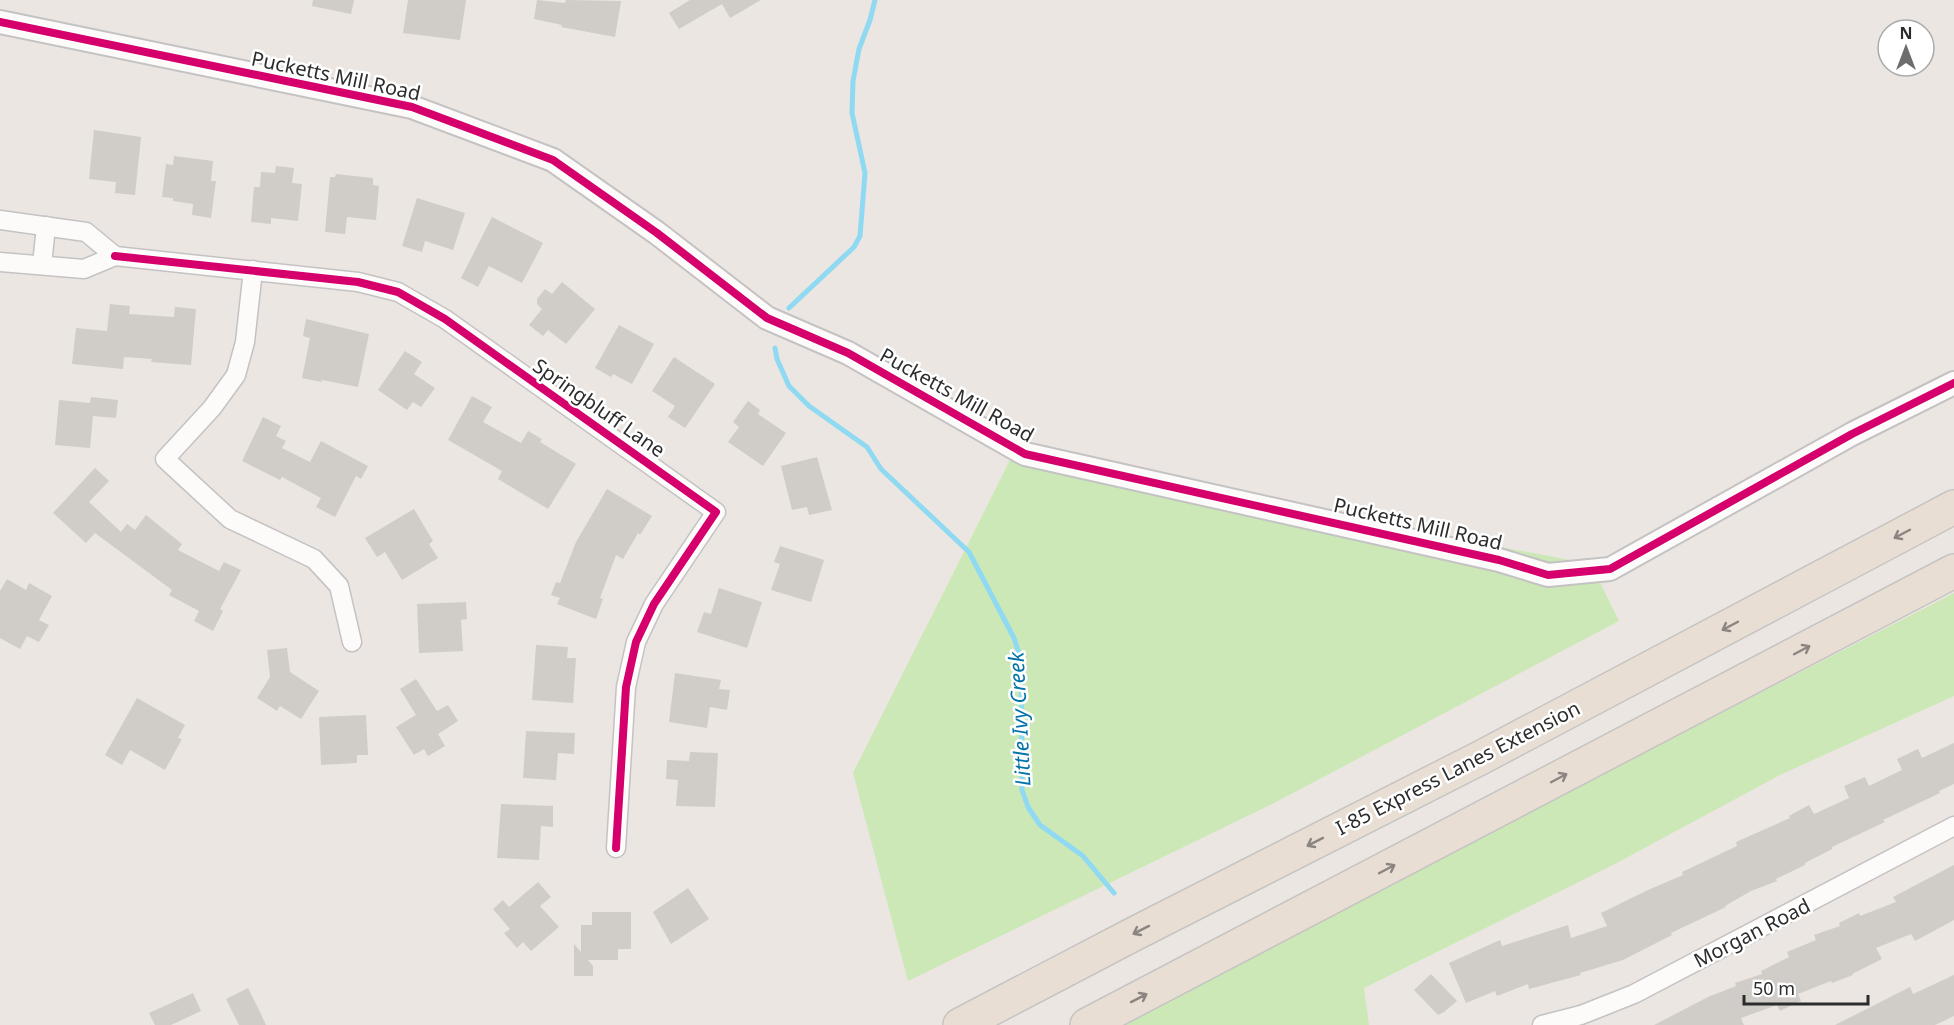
<svg xmlns="http://www.w3.org/2000/svg" width="1954" height="1025" viewBox="0 0 1954 1025" font-family="'Noto Sans',sans-serif">
<style>
.green{fill:#cce8b7}
.lines{fill:none;stroke-linecap:round;stroke-linejoin:round}
.stream{stroke:#8fd9f2;stroke-width:5}
.building{fill:#d0ccc8}
.minor-casing{stroke:#c4c2c3;stroke-width:21}
.tertiary-casing{stroke:#c4c2c3;stroke-width:26}
.motorway-casing{stroke:#c6c4c2;stroke-width:36}
.minor{stroke:#fcfbfa;stroke-width:18}
.tertiary{stroke:#fcfbfa;stroke-width:22}
.motorway{stroke:#e9ded4;stroke-width:33}
.cycleway-casing{stroke:#fff;stroke-width:11}
.cycleway{stroke:#d6006c;stroke-width:8}
.oneway{stroke:#8a8580}
.labels{text-anchor:middle;stroke-width:5;stroke-linejoin:round;paint-order:stroke}
.street-label{font-size:20px;fill:#2c2c2c;stroke:#fff}
.water-label{font-size:21px;font-style:italic;fill:#0272aa;stroke:#fff}
</style>
<rect width="100%" height="100%" fill="#ebe6e1"/>
<!-- green -->
<g class="green">
<path d="M1013,454L1591,564L1619,621L1274,803L908,981L853,773Z"/>
<path d="M1954,593V696L1780,775L1611,866L1364,988L1369,1025H1116Z"/>
</g>
<g class="lines">
<!-- stream -->
<g class="stream">
<path d="M789,308L854,247L860,236L865,173L852,113L853,81L859,49L870,20L875,0"/>
<path d="M775,348L777,359L789,386L809,406L867,447L881,469L969,552L1014,638L1021,660L1022,790L1028,807L1040,825L1083,856L1114,893"/>
</g>
</g>
<!-- building -->
<g class="building">
<path d="M313,0H354L351,14L312,6Z"/>
<path d="M408,0H466L460,40L403,33Z"/>
<path d="M537,0L565,3L566,0L621,1L615,37L561,27L562,25L534,19Z"/>
<path d="M690,0H761L730,18L722,4L679,29L669,13Z"/>
<path d="M94,130L141,137L135,195L115,193L116,182L89,179Z"/>
<path d="M174,156L213,161L211,181H216L211,218L192,215L193,204L173,201V198L162,197L166,164L173,165Z"/>
<path d="M276,166L294,168L292,183L302,184L298,221L271,218V224L251,222L254,187H260L261,172L275,173Z"/>
<path d="M336,174L373,178V185L379,186L376,220L347,217L345,234L325,232L330,177H335Z"/>
<path d="M417,198L465,213L453,250L425,241L422,252L402,246Z"/>
<path d="M492,217L543,243L522,283L489,266L478,287L461,278Z"/>
<path d="M562,282L595,309L566,344L548,330L543,336L529,325L542,309L537,304V299L545,289L552,294Z"/>
<path d="M110,304L130,306L129,314L174,317L175,307L196,309L191,365L151,362L152,359L124,357L123,369L72,364L76,328L107,331Z"/>
<path d="M306,319L369,334L358,387L322,380L321,382L302,378L310,338L303,336Z"/>
<path d="M619,325L654,344L632,384L613,374L611,377L595,368Z"/>
<path d="M405,351L422,362L414,374L435,388L421,407L413,402L407,410L378,390Z"/>
<path d="M674,357L715,384L685,428L668,417L675,406L652,391Z"/>
<path d="M472,396L492,407L483,422L521,443L528,431L542,439L540,442L576,464L548,509L498,479L502,471L448,440Z"/>
<path d="M91,397L118,400L116,418L93,416L90,448L55,445L59,400L90,403Z"/>
<path d="M748,401L760,410L758,414L786,433L763,466L728,442L739,427L733,422Z"/>
<path d="M263,417L281,426L276,436L286,441L282,448L310,462L321,441L368,466L361,479L356,476L335,517L316,507L321,498L282,477L280,480L242,461Z"/>
<path d="M817,457L832,510L809,515L807,507L792,510L781,466Z"/>
<path d="M95,468L109,481L89,502L121,532L127,524L135,530L146,515L182,544L178,550L219,571L224,562L241,570L220,609L223,611L213,631L194,621L199,611L169,595L172,590L95,533L86,543L53,513Z"/>
<path d="M607,489L652,516L640,535L638,533L623,559L616,555L600,598L603,599L596,619L557,604L560,598L551,595L556,582L560,583L576,542Z"/>
<path d="M414,509L433,541L429,544L438,558L402,580L385,552L377,557L365,538Z"/>
<path d="M780,546L824,560L811,602L771,590L780,564L774,562Z"/>
<path d="M7,579L26,590L29,583L52,596L39,620L49,625L39,642L27,636L20,649L0,638V591Z"/>
<path d="M719,588L762,602L747,648L697,632L704,612L711,614Z"/>
<path d="M466,602L467,619L461,620L463,651L419,653L417,604Z"/>
<path d="M536,645L568,647L567,658H576L573,703L532,700Z"/>
<path d="M287,648L290,672L319,691L301,719L280,706L277,711L257,698L270,677L267,650Z"/>
<path d="M675,673L721,680L719,689L730,690L727,710L710,707L707,728L669,722Z"/>
<path d="M416,679L437,711L448,705L458,721L438,734L445,746L428,756L424,749L414,755L396,727L416,715L400,689Z"/>
<path d="M137,698L185,725L178,738L182,739L165,770L130,750L122,765L105,755Z"/>
<path d="M366,715L368,755H357V763L321,765L319,717Z"/>
<path d="M526,731L575,733L574,754L558,753L556,780L523,778Z"/>
<path d="M1954,743V784L1939,791L1940,793L1883,820L1885,822L1832,847V849L1805,863V865L1776,879L1777,881L1751,891L1725,906L1726,907L1671,933L1672,935L1623,960L1580,973L1581,975L1529,989L1528,984L1497,996L1495,991L1466,1003L1449,963L1500,940L1502,946L1568,925L1571,938L1607,926L1601,913L1648,890L1683,875L1682,872L1737,846L1736,842L1790,818L1789,816L1809,805L1814,814L1849,798L1844,786L1865,777L1869,786L1902,770L1897,759L1918,749L1922,758Z"/>
<path d="M690,752L718,753L715,807L676,806L678,780L666,779L667,760L689,761Z"/>
<path d="M501,804L553,806V827L541,826L539,860L497,858Z"/>
<path d="M1954,865V920L1915,941L1911,934L1876,948L1882,959L1852,974L1853,975L1832,983L1831,981L1798,994L1801,1001L1780,1011L1777,1005L1741,1018L1744,1025H1654L1708,997L1736,986L1735,983L1762,974L1761,971L1789,957L1787,952L1816,940L1814,935L1840,926L1839,923L1859,913L1860,916L1896,902L1893,897Z"/>
<path d="M538,882L551,897L540,906L559,927L531,951L523,942L517,948L504,933L510,929L493,909L503,900L509,907Z"/>
<path d="M688,888L709,919L671,944L653,912Z"/>
<path d="M592,912H631V949H618V960H588L593,966V976H574V944L581,952V925H592Z"/>
<path d="M1431,974L1457,1001L1444,1012L1438,1015L1414,990Z"/>
<path d="M1954,975V1016L1935,1025H1835L1910,987L1913,994Z"/>
<path d="M248,988L260,1012L266,1025H239L226,999Z"/>
<path d="M193,993L201,1011L171,1025H155L149,1013Z"/>
</g>
<g class="lines">
<defs>
<g id="minor">
<path d="M0,220L86,232L115,256L84,269L0,262"/>
<path d="M115,256L358,282L398,292L445,319L716,512L654,604L636,642L626,687L616,848"/>
<path d="M42,265L46,226"/>
<path d="M253,270L245,342L236,375L212,408L165,459L230,519L314,559L339,586L352,642"/>
<path d="M1542,1025L1581,1015L1634,994L1954,826"/>
</g>
<path id="tertiary" d="M0,22L412,107L553,160L657,233L767,318L848,353L1025,454L1499,560L1548,575L1610,569L1852,434L1954,383"/>
<g id="motorway">
<path d="M960,1025L1132,935L1482,757L1954,507"/>
<path d="M1087,1025L1954,571"/>
</g>
</defs>
<!-- minor casing -->
<use href="#minor" class="minor-casing"/>
<!-- tertiary casing -->
<use href="#tertiary" class="tertiary-casing"/>
<!-- motorway casing -->
<use href="#motorway" class="motorway-casing"/>
<!-- minor -->
<use href="#minor" class="minor"/>
<!-- tertiary -->
<use href="#tertiary" class="tertiary"/>
<!-- motorway -->
<use href="#motorway" class="motorway"/>
<defs>
<g id="cycleway">
<path d="M0,22L412,107L553,160L657,233L767,318L848,353L1025,454L1499,560L1548,575L1610,569L1852,434L1954,383"/>
<path d="M115,256L358,282L398,292L445,319L716,512L654,604L636,642L626,687L616,848"/>
</g>
</defs>
<!-- cycleway casing -->
<use href="#cycleway" class="cycleway-casing"/>
<!-- cycleway -->
<use href="#cycleway" class="cycleway"/>
</g>
<!-- one-way arrows -->
<defs><path id="oneway-shaft" d="M-6 0H5M1.5-3L5.5 0L1.5 3" fill="none" stroke-width="1.6" stroke-linecap="round" stroke-linejoin="round" transform="scale(1.5)"/></defs>
<g class="oneway">
<use href="#oneway-shaft" transform="translate(1902 534) rotate(152)"/>
<use href="#oneway-shaft" transform="translate(1730 626) rotate(152)"/>
<use href="#oneway-shaft" transform="translate(1802 650) rotate(-28)"/>
<use href="#oneway-shaft" transform="translate(1559 778) rotate(-28)"/>
<use href="#oneway-shaft" transform="translate(1315 842) rotate(153)"/>
<use href="#oneway-shaft" transform="translate(1387 869) rotate(-28)"/>
<use href="#oneway-shaft" transform="translate(1141 930) rotate(153)"/>
<use href="#oneway-shaft" transform="translate(1139 998) rotate(-27)"/>
</g>
<g class="labels">
<!-- street labels -->
<g class="street-label">
<text transform="translate(336 76) rotate(12)" y="7">Pucketts Mill Road</text>
<text transform="translate(957 395) rotate(29)" y="7">Pucketts Mill Road</text>
<text transform="translate(599 408) rotate(35)" y="7">Springbluff Lane</text>
<text transform="translate(1418 524) rotate(13)" y="7">Pucketts Mill Road</text>
<text transform="translate(1458 768) rotate(-27)" y="7">I-85 Express Lanes Extension</text>
<text transform="translate(1752 933) rotate(-27)" y="7">Morgan Road</text>
</g>
<!-- water labels -->
<g class="water-label">
<text transform="translate(1020 719) rotate(-93)" y="7">Little Ivy Creek</text>
</g>
</g>
<!-- north arrow -->
<g transform="translate(1906 48)"><circle r="28" fill="#ffffff" stroke="#ababab" stroke-width="1.5"/>
<path d="M0-4.5L10 22L0 15L-10 22Z" fill="#6f6d6b"/>
<text y="-9" font-size="16" font-weight="bold" text-anchor="middle" fill="#2c2c2c">N</text>
</g>
<!-- scale -->
<path d="M1744 995v9h124v-9" fill="none" stroke="#2c2c2c" stroke-width="3"/>
<text x="1753" y="995" font-size="18" fill="#2c2c2c" stroke="#ffffff" stroke-width="4.5" paint-order="stroke">50 m</text>
</svg>
